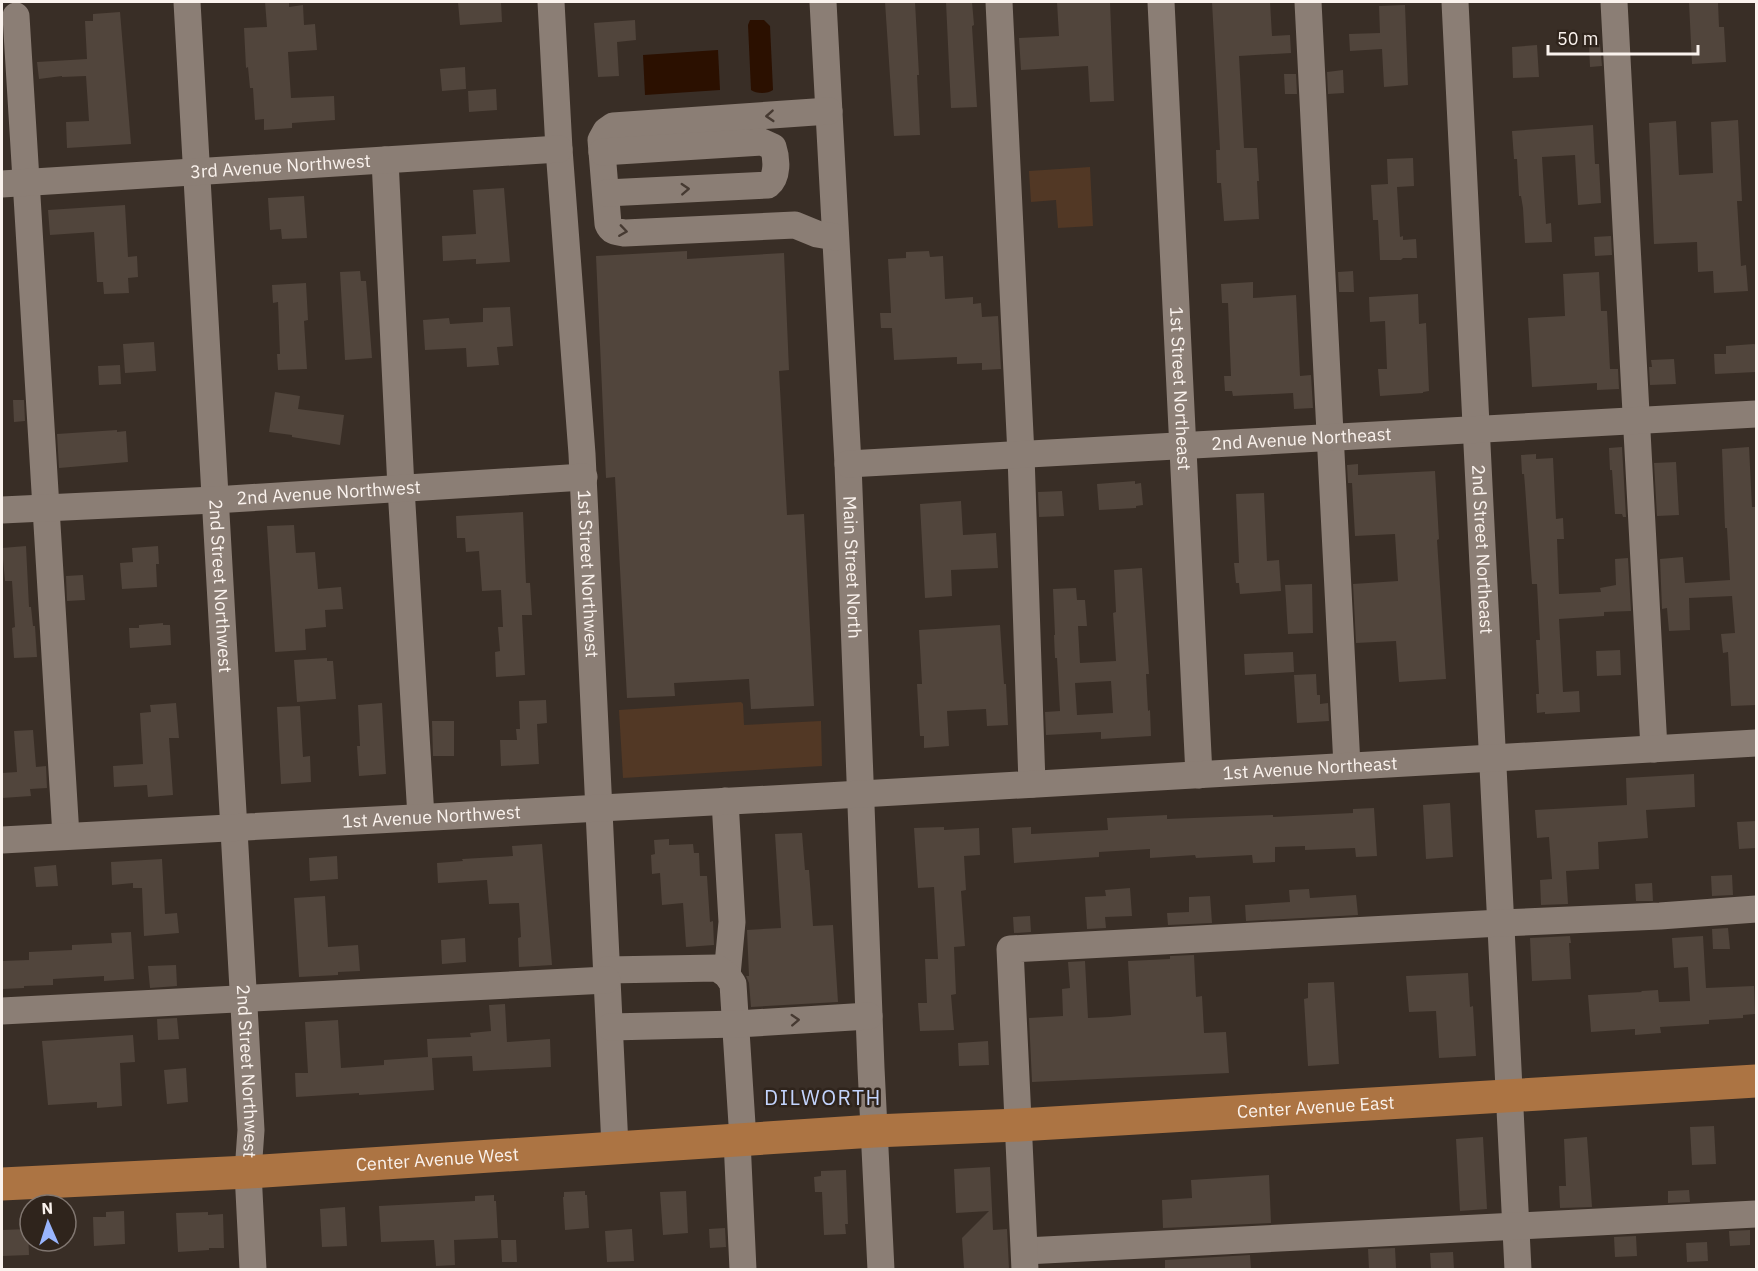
<svg xmlns="http://www.w3.org/2000/svg" width="1758" height="1271" viewBox="0 0 1758 1271" font-family="'IBM Plex Sans',sans-serif">
<style>
.green{fill:#523825}
.water{fill:#2b1000}
.building{fill:#51453c;fill-rule:evenodd}
.lines{fill:none;stroke-linecap:round;stroke-linejoin:round}
.minor{stroke:#8b7e75;stroke-width:27}
.major{stroke:#ac7443;stroke-width:33}
.oneway{stroke:#463a32}
.labels{text-anchor:middle;stroke-width:5;stroke-linejoin:round;paint-order:stroke}
.street-label{font-size:18px;fill:#faf2ed;stroke:#2f241c}
.quarter-label{font-size:21px;letter-spacing:1.5px;fill:#c3d4fd;stroke:#2f241c}
</style>
<rect width="100%" height="100%" fill="#392e26"/>
<!-- green -->
<g class="green">
<path d="M1090,167L1093,226L1058,228L1056,200L1031,202L1029,171Z"/>
<path d="M741,702L743,704L744,725L821,721L822,766L623,778L619,710Z"/>
</g>
<!-- water -->
<g class="water">
<path d="M750,20H764L770,26L773,90C768,94 756,94 751,90L748,25Z"/>
<path d="M718,50L720,90L645,95L643,55Z"/>
</g>
<!-- building -->
<g class="building">
<path d="M265,2H289V7L303,5L304,25L315,24L317,50L288,52L291,98L334,96L335,120L292,123V128L264,130V119L255,120L253,88H250L248,67L246,68L244,28L267,27Z"/>
<path d="M458,2H501L502,22L460,25Z"/>
<path d="M885,2H915L919,75H917L920,135L894,136Z"/>
<path d="M946,2H972L974,25L972,26L977,107L951,108Z"/>
<path d="M1057,2H1110L1114,101L1090,102L1088,66L1021,70L1019,38L1059,36Z"/>
<path d="M1212,2H1270L1272,36L1290,35L1291,53L1239,56L1244,148H1257L1259,181H1257L1259,219L1224,221L1221,183H1217L1216,150H1220Z"/>
<path d="M1689,2H1718L1719,27H1724L1726,62L1692,64Z"/>
<path d="M1405,5L1408,85L1384,87L1382,49L1350,51L1349,34L1380,33L1379,6Z"/>
<path d="M120,12L131,144L67,148L66,122L89,121L86,76L62,77V76L39,79L37,62L87,59L85,21H93V14Z"/>
<path d="M635,20L636,40L617,42L619,76L598,77L594,23Z"/>
<path d="M1600,44L1602,66L1590,67L1589,45Z"/>
<path d="M1537,45L1539,77L1513,78L1512,47Z"/>
<path d="M465,67L466,89L442,91L440,69Z"/>
<path d="M1343,70L1344,93L1328,94L1327,72Z"/>
<path d="M1284,74H1296L1297,94H1285Z"/>
<path d="M496,89L497,110L469,112L468,91Z"/>
<path d="M1738,120L1742,201H1737L1741,266L1746,265L1748,291L1714,293L1713,271L1698,272L1697,242L1654,244L1649,123L1676,121L1679,175L1713,173L1711,122Z"/>
<path d="M1593,125L1595,164H1599L1601,203L1578,205L1575,155L1542,157L1546,224L1551,223L1552,242L1525,243L1523,208L1521,196H1519L1517,159H1514L1512,131Z"/>
<path d="M1413,158L1414,186L1397,187L1400,237L1403,236V240L1416,239L1417,258H1403L1401,260H1380L1378,220H1373L1371,185L1388,184L1387,159Z"/>
<path d="M504,188L510,262L476,264V259L443,261L442,236L476,234L473,190Z"/>
<path d="M304,196L307,238L282,239L281,229L270,230L268,198Z"/>
<path d="M125,205L128,257L137,256L138,277L128,278L129,293L104,294L103,282H97L94,232L50,235L48,210Z"/>
<path d="M1611,236L1612,255L1595,256L1594,237Z"/>
<path d="M687,251V259L784,253L789,370L779,371L787,515L804,514L814,706L751,709L749,679L674,683L675,696L627,698L615,477L606,478L596,256Z"/>
<path d="M929,251L930,257L943,256L945,299L973,297V304L981,303L982,317L998,316L1001,369L982,370V363L957,364V357L894,360L892,328H881L880,313H891L888,259L906,258V252Z"/>
<path d="M360,271L361,281H366L372,358L345,360L340,272Z"/>
<path d="M1353,271L1354,292H1339L1338,272Z"/>
<path d="M1599,272L1601,311H1607L1610,369H1618L1619,389L1597,390V383L1532,387L1528,318L1565,316L1563,274Z"/>
<path d="M1253,282V298L1296,295L1300,376L1311,375L1313,408L1294,409L1293,393L1233,396L1232,391H1225L1224,376H1231L1228,303H1222L1221,284Z"/>
<path d="M306,283L308,320L304,321L307,369L278,370L277,354H280L278,302L273,303L272,285Z"/>
<path d="M1418,294L1419,324L1426,323L1429,391L1423,392V393L1380,396L1378,369H1387L1385,321L1370,322L1369,297Z"/>
<path d="M510,307L513,346L497,347L499,365L467,367L466,348L425,350L423,320L449,318L450,324L483,322V308Z"/>
<path d="M154,342L156,371L125,373L123,344Z"/>
<path d="M1754,344L1756,345V372L1715,374L1714,354H1726V346Z"/>
<path d="M1674,359L1676,384L1650,385L1649,367H1652L1651,360Z"/>
<path d="M120,365L121,384L99,385L98,366Z"/>
<path d="M275,392L300,396L298,409L344,415L340,445L292,437V435L269,432Z"/>
<path d="M13,400H24L25,421L14,422Z"/>
<path d="M117,430V432L126,431L128,462L59,468L57,434Z"/>
<path d="M1622,447L1626,517H1623L1622,514H1615L1612,470H1610L1609,448Z"/>
<path d="M1749,447L1752,507H1755L1756,540V705L1731,706L1728,652L1723,653L1721,634L1735,633L1732,596L1689,598L1690,630L1669,631L1667,608L1662,609L1660,559L1683,557L1685,583L1730,580L1727,528H1725L1722,449Z"/>
<path d="M1536,454V459L1553,458L1556,519L1563,518L1564,539H1557L1559,594L1601,592L1600,588L1616,585L1615,559L1628,558L1631,611L1604,612V616L1559,619L1563,692L1579,691L1580,712L1545,714V712L1537,713L1536,694H1539L1536,640H1540L1537,584H1532L1525,486L1524,474H1522L1521,455Z"/>
<path d="M1676,462L1679,515L1657,516L1654,463Z"/>
<path d="M1358,464V475L1435,471L1439,539L1437,540L1446,679L1399,682L1396,641L1356,643L1353,584L1398,581L1395,534L1355,536L1352,483H1348L1347,465Z"/>
<path d="M1135,481V484L1141,483L1143,505L1136,506V508L1099,510L1097,484Z"/>
<path d="M1062,491L1064,516L1039,517L1038,492Z"/>
<path d="M1264,493L1267,561L1279,560L1281,591L1240,594L1239,583H1236L1234,563H1239L1236,494Z"/>
<path d="M961,501L963,535L996,533L998,568L951,570L952,596L925,598L920,504Z"/>
<path d="M523,512L526,583H530L532,615H522L525,675L496,677L495,652L500,651L498,627H503L501,590L482,591L479,551L466,552L465,538H457L456,516Z"/>
<path d="M294,525L296,553L315,552L318,589L341,587L343,609L325,610L326,627L305,629L306,650L275,652L267,526Z"/>
<path d="M26,546L29,607H31L33,626H35L37,657L14,658L12,628L15,627L12,581H5L2,548Z"/>
<path d="M158,546L159,564H156L157,587L122,589L120,563L133,562L132,548Z"/>
<path d="M1142,568L1149,674H1146L1148,711L1150,710L1151,736L1101,739V732L1046,735L1045,712L1060,711L1057,658H1055L1054,635H1055L1053,589L1076,588L1077,600H1085L1087,626H1078L1080,663L1116,661L1113,613L1116,612L1114,570ZM1111,681L1113,713L1077,715L1075,683Z"/>
<path d="M83,575L85,600L67,601L66,576Z"/>
<path d="M1312,584L1313,633L1288,634L1285,585Z"/>
<path d="M163,623V625H170L171,645L130,648L129,628H139V625Z"/>
<path d="M1000,625L1004,684H1006L1008,725L987,726L986,709L947,711L949,746L924,748V736H920L917,684H922L919,630Z"/>
<path d="M1620,650L1621,675L1597,676L1596,651Z"/>
<path d="M1293,652L1294,672L1245,675L1244,654Z"/>
<path d="M327,658V661H333L336,699L297,702L294,660Z"/>
<path d="M1316,674L1317,695H1320V704L1328,703L1329,721L1297,723L1294,675Z"/>
<path d="M546,700L547,723L537,724L539,764L501,766L500,740H517L516,729H520L519,701Z"/>
<path d="M176,703L179,738H169L173,795L148,797L147,785L114,787L113,766L143,764L140,713L151,712L150,705Z"/>
<path d="M382,703L386,774L359,776L357,746H360L358,705Z"/>
<path d="M300,706L303,757L310,756L311,782L281,784L277,707Z"/>
<path d="M432,721H454V756H433Z"/>
<path d="M33,730L36,767L46,766L47,788L30,789L31,796L2,798V773L17,772L14,731Z"/>
<path d="M1694,774L1695,807L1646,810L1648,838L1598,842L1599,869L1566,871L1568,904L1541,905L1540,880L1552,879L1549,837L1537,838L1535,810L1627,805L1626,778Z"/>
<path d="M1450,803L1453,857L1426,859L1423,805Z"/>
<path d="M1374,808L1377,856L1356,857L1355,848L1305,850V846L1275,847V862L1253,863L1252,855L1196,858L1195,855L1150,858V849L1099,852V857L1014,863L1012,828L1031,827V834L1108,830L1107,818L1167,815V819L1273,815V817L1353,813V809Z"/>
<path d="M1756,821V848L1739,849L1737,822Z"/>
<path d="M944,827V830L979,828L980,855L964,856L966,890L961,891L965,946L954,947L956,994L951,995L954,1030L920,1031L918,1003H927L925,959H938L934,887L918,888L914,828Z"/>
<path d="M802,833L805,870H809L813,926L833,925L838,1002L751,1007L749,983L746,976H749L747,930L781,928L775,834Z"/>
<path d="M669,839V845L693,844L694,853H699L700,876H707L710,922L713,921L714,945L686,947L683,903L662,905L660,873L652,874L651,855L655,854L654,840Z"/>
<path d="M542,844L552,965L519,967L518,938L521,937L519,903L489,904L487,880L438,883L437,863L463,861L462,859L513,856L512,846Z"/>
<path d="M337,856L338,879L310,881L309,858Z"/>
<path d="M162,859L165,914L177,913L179,933L144,936L142,888H133V883L112,885L111,862Z"/>
<path d="M56,865L58,886L36,887L34,867Z"/>
<path d="M1732,875L1733,895L1712,896L1711,876Z"/>
<path d="M1652,883L1653,901H1636L1635,884Z"/>
<path d="M1130,888L1132,916L1105,917L1106,928L1087,929L1085,897L1106,896L1105,890Z"/>
<path d="M1309,889L1310,898L1356,895L1358,915L1246,921L1245,905L1290,902L1289,890Z"/>
<path d="M325,896L328,947L358,945L360,971L338,972V975L299,977L294,898Z"/>
<path d="M1210,896L1212,923L1168,925L1167,913L1189,912V897Z"/>
<path d="M1030,916L1031,932L1014,933L1013,917Z"/>
<path d="M1728,928L1730,949H1713L1712,929Z"/>
<path d="M131,932L134,979L104,981V976L53,979V985L24,986V988L2,989V961L29,960V952L72,950V945L112,943L111,933Z"/>
<path d="M1570,936L1571,943H1569L1571,979L1532,981L1530,938Z"/>
<path d="M1703,936L1706,988L1754,986L1755,1014L1743,1015V1018L1709,1020V1024L1660,1027L1661,1033L1635,1035V1029L1591,1032L1588,995L1642,992L1641,991L1658,990L1659,1002L1690,1001L1688,967L1674,968L1672,938Z"/>
<path d="M465,938L466,962L442,964L441,940Z"/>
<path d="M1194,955L1196,997L1202,996L1204,1033L1226,1032L1229,1073L1032,1082L1029,1018L1063,1016L1062,989L1070,988L1068,962L1085,961L1088,1018L1110,1017L1131,1015L1128,961L1170,959V956Z"/>
<path d="M176,965L177,986L150,988L148,966Z"/>
<path d="M1468,973L1470,1007L1473,1006L1476,1056L1439,1058L1436,1011L1409,1012L1406,976Z"/>
<path d="M1334,982L1339,1064L1308,1066L1304,999L1308,998V983Z"/>
<path d="M505,1004L507,1042L550,1039L551,1067L473,1071L472,1056L432,1058L434,1090L359,1095V1093L296,1097L295,1073H308L305,1022L338,1020L341,1068L384,1065V1060L428,1057L427,1039L471,1037L470,1033L491,1031L489,1005Z"/>
<path d="M177,1018L179,1039L158,1040L157,1019Z"/>
<path d="M133,1035L135,1062L120,1063L122,1106L97,1108V1102L48,1105L42,1041Z"/>
<path d="M988,1041L989,1065L959,1066L958,1043Z"/>
<path d="M186,1068L188,1102L167,1104L164,1070Z"/>
<path d="M1714,1126L1716,1164L1692,1165L1690,1127Z"/>
<path d="M1483,1137L1487,1209L1460,1211L1456,1139Z"/>
<path d="M1587,1137L1592,1207L1560,1208L1559,1186H1566L1564,1139Z"/>
<path d="M990,1167L993,1230L1007,1229L1009,1269H964L962,1238L989,1211L956,1213L954,1169Z"/>
<path d="M846,1170L848,1224H845L846,1234L824,1235L822,1192H815L814,1177L821,1176V1171Z"/>
<path d="M1269,1175L1271,1223L1163,1228L1162,1200L1192,1198L1191,1180Z"/>
<path d="M1689,1190L1690,1202L1668,1203V1191Z"/>
<path d="M585,1191V1195H587L589,1228L565,1230L563,1197H564V1192Z"/>
<path d="M686,1191L688,1233L663,1235L660,1192Z"/>
<path d="M494,1195V1201H496L498,1238L454,1240L455,1265L436,1266L434,1240L381,1242L379,1206L475,1201V1196Z"/>
<path d="M345,1207L347,1246L322,1247L320,1209Z"/>
<path d="M124,1211L125,1244L94,1246L93,1217H106V1212Z"/>
<path d="M208,1212V1215L223,1214L224,1248H209V1250L178,1252L176,1213Z"/>
<path d="M725,1228L726,1247L710,1248L709,1229Z"/>
<path d="M28,1229L29,1255L2,1256V1230Z"/>
<path d="M632,1229L634,1261L607,1262L605,1231Z"/>
<path d="M1750,1230V1245L1730,1246L1729,1231Z"/>
<path d="M1636,1236L1637,1256L1615,1257L1614,1237Z"/>
<path d="M501,1240H516L517,1262H502Z"/>
<path d="M1707,1242L1708,1261L1687,1262L1686,1243Z"/>
<path d="M1395,1248L1396,1268L1369,1269L1368,1249Z"/>
<path d="M1453,1252L1454,1269H1431L1430,1253Z"/>
<path d="M1250,1255L1251,1269H1165V1260Z"/>
</g>
<g class="lines">
<!-- minor -->
<g class="minor">
<path id="s1" d="M187,2L251,1130L248,1172L253,1270"/>
<path id="s2" d="M551,2L559,149L582,454L615,1147"/>
<path id="s3" d="M823,2L848,464L871,1068L881,1270"/>
<path d="M999,2L1021,455L1032,784"/>
<path id="s4" d="M1161,2L1199,775"/>
<path d="M1308,2L1347,766"/>
<path id="s5" d="M1455,2L1518,1270"/>
<path d="M1614,2L1654,749"/>
<path d="M16,16L66,836"/>
<path d="M829,111L613,126L606,131L601,140L608,224C611,232 617,232 625,233L795,225L817,234L835,237"/>
<path d="M602,152L762,142L773,147C777,159 778,177 768,185L606,193"/>
<path d="M385,160L401,488L421,817"/>
<path id="s6" d="M2,184L559,149"/>
<path id="s7" d="M848,464L1756,414"/>
<path id="s8" d="M2,510L214,500L584,477"/>
<path d="M725,801L732,922L727,975"/>
<path id="s9" d="M2,840L826,796L1756,743"/>
<path d="M607,970L717,968L727,975L733,984L743,1140"/>
<path d="M2,1011L607,980"/>
<path d="M610,1027L737,1024L869,1016"/>
<path d="M737,1140L743,1270"/>
<path d="M1025,1251L1756,1214"/>
<path d="M1025,1270L1010,949L1501,923L1660,916L1756,909"/>
</g>
<!-- major -->
<path class="major" id="s10" d="M2,1184L248,1172L874,1131L1019,1125L1756,1081"/>
</g>
<!-- one-way arrows -->
<defs><path id="oneway-chevron" d="M-2-3.5L2.5 0L-2 3.5" fill="none" stroke-width="1.6" stroke-linecap="round" stroke-linejoin="round" transform="scale(1.5)"/></defs>
<g class="oneway">
<use href="#oneway-chevron" transform="translate(770 116) rotate(176)"/>
<use href="#oneway-chevron" transform="translate(685 189) rotate(-3)"/>
<use href="#oneway-chevron" transform="translate(623 231) rotate(8)"/>
<use href="#oneway-chevron" transform="translate(795 1020) rotate(-3)"/>
</g>
<g class="labels">
<!-- street labels -->
<g class="street-label">
<text dy="6" stroke="none"><textPath href="#s6" startOffset="279">3rd Avenue Northwest</textPath></text>
<text dy="6" stroke="none"><textPath href="#s4" startOffset="387">1st Street Northeast</textPath></text>
<text dy="6" stroke="none"><textPath href="#s7" startOffset="454">2nd Avenue Northeast</textPath></text>
<text dy="6" stroke="none"><textPath href="#s8" startOffset="327">2nd Avenue Northwest</textPath></text>
<text dy="6" stroke="none"><textPath href="#s5" startOffset="548">2nd Street Northeast</textPath></text>
<text dy="6" stroke="none"><textPath href="#s3" startOffset="566">Main Street North</textPath></text>
<text dy="6" stroke="none"><textPath href="#s2" startOffset="573">1st Street Northwest</textPath></text>
<text dy="6" stroke="none"><textPath href="#s1" startOffset="585">2nd Street Northwest</textPath></text>
<text dy="6" stroke="none"><textPath href="#s9" startOffset="1310">1st Avenue Northeast</textPath></text>
<text dy="6" stroke="none"><textPath href="#s9" startOffset="430">1st Avenue Northwest</textPath></text>
<text dy="6" stroke="none"><textPath href="#s1" startOffset="1071">2nd Street Northwest</textPath></text>
<text dy="6" stroke="none"><textPath href="#s10" startOffset="1316">Center Avenue East</textPath></text>
<text dy="6" stroke="none"><textPath href="#s10" startOffset="436">Center Avenue West</textPath></text>
</g>
<!-- quarter labels -->
<g class="quarter-label">
<text x="823" y="1105">DILWORTH</text>
</g>
</g>
<!-- border -->
<rect width="1758" height="1271" fill="none" stroke="#faf2ed" stroke-width="6"/>
<!-- north arrow -->
<g transform="translate(48 1223) rotate(357)"><circle r="28" fill="#2f241c" stroke="#807670" stroke-width="1.5"/>
<path d="M0-4.5L10 22L0 15L-10 22Z" fill="#99b5fd"/>
<text y="-9" font-size="16" font-weight="bold" text-anchor="middle" fill="#faf2ed">N</text>
</g>
<!-- scale -->
<path d="M1548 45v9h150v-9" fill="none" stroke="#faf2ed" stroke-width="3"/>
<text x="1557" y="45" font-size="18" fill="#faf2ed" stroke="#2f241c" stroke-width="4.5" paint-order="stroke">50 m</text>
</svg>
